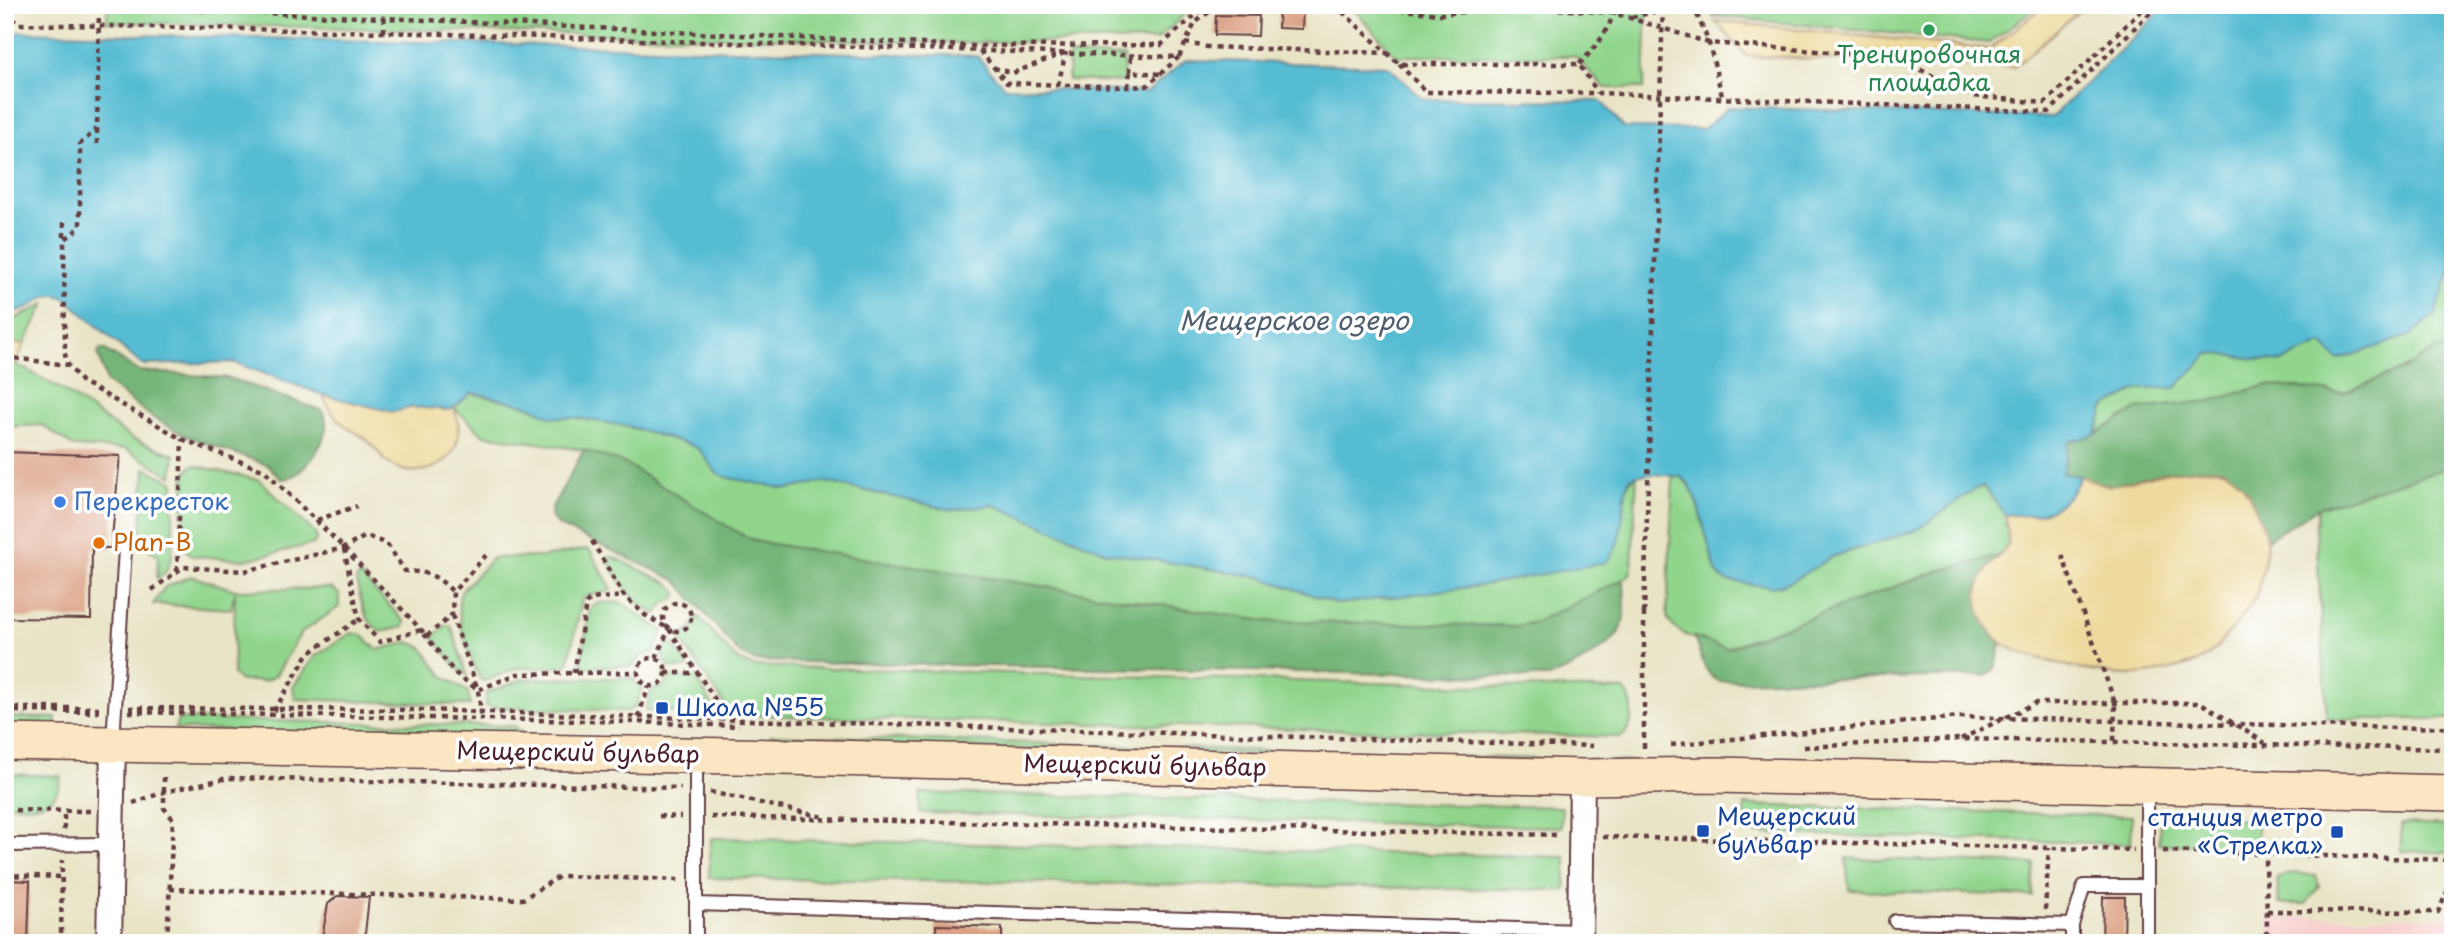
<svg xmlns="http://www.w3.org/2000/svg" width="2458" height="948" viewBox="0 0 2458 948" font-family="'Playpen Sans',sans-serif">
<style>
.built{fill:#f7d0cf}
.green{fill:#91d58d;stroke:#6e7a5c;stroke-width:2}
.forest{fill:#74b678;stroke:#5f6a52;stroke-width:2}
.sand{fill:#eeda9e;stroke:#9c7c64;stroke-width:2}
.water{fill:#55bcd3;stroke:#506e7f;stroke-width:2}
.building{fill:#dba286}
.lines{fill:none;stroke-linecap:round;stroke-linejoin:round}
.lane-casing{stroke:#623d42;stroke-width:16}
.street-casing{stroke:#623d42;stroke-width:28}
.secondary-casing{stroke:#623d42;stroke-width:38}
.path{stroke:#623d42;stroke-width:4.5;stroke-dasharray:5 5;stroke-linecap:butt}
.lane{stroke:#fff;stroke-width:12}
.street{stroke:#fff;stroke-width:24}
.secondary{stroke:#fbe6c3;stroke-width:35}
.path-bridge{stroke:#623d42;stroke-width:4.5;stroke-dasharray:5 5;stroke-linecap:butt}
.leisure-dot{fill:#2e9e5b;stroke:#fff;stroke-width:2.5}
.shop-dot{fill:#3f7fe0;stroke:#fff;stroke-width:2.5}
.food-dot{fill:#e8710a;stroke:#fff;stroke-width:2.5}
.transit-dot{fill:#1a4fb4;stroke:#fff;stroke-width:2.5}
.labels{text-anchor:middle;stroke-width:7;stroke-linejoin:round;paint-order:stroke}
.leisure-label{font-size:24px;fill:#27864d;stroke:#fff}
.shop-label{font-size:24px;fill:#366cbe;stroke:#fff;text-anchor:start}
.food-label{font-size:24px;fill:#c56008;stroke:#fff;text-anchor:start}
.transit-label{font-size:24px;fill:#164399;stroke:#fff;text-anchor:start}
.street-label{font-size:24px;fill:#4a1f2b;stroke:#fff}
.water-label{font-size:26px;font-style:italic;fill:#4e5e6e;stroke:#fff}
</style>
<rect width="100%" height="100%" fill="#fff"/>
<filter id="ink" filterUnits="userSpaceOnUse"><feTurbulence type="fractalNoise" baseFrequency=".0143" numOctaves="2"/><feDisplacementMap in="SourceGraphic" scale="14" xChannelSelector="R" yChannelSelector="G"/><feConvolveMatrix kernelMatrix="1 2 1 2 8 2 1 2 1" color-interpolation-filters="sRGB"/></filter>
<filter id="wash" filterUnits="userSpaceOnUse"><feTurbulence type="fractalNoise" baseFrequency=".00686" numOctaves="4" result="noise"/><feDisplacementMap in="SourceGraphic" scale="28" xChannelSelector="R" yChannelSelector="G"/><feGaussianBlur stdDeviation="1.57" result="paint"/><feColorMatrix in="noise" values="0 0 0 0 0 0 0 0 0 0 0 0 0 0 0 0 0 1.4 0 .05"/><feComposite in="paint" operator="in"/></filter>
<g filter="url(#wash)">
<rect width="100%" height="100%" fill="#e9e4c6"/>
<!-- built -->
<path class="built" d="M2270,917H2453V943L2412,942V936L2389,935V940H2382L2381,943H2270Z"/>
<!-- green -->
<g class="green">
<path d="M107,5H1195L1157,40L959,43L107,22Z"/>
<path d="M1350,5H1647L1644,88H1605L1575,56H1396Z"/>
<path d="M1708,5H2040L1989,43L1713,16V10Z"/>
<path d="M1069,55L1124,57L1123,82L1068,80Z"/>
<path d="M2453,265V349H2436L2402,370L2342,393L2268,385L2210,401L2137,409L2096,434L2105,406L2139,389L2175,388L2210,353L2281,362L2322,343L2434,316Z"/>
<path d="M45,304L24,344L5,342V315L17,318Z"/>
<path d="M5,363L16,364L63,390L133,439L175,455L172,476L125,449L74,447L42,425L5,427Z"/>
<path d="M471,393L530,406L552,417L578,418L626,426L689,444L699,449L716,472L806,485L816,481L826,482L952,510L994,505L1106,552L1260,577L1338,604L1478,586L1621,530C1623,512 1620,484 1637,475L1632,567L1630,574L1624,579L1536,622L1517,626L1265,621L758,542L742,535L584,450L484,435L454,408Z"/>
<path d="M193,465L259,480L314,532L317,538L314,544L245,560L193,556L182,547L185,474Z"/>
<path d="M2453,466V719H2327L2316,528L2318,508Z"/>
<path d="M145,468L174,482L172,556L166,572L157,579L158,555L140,544Z"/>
<path d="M1673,475L1681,477L1693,489L1716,571L1721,578L1728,581L1780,586L1834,556L1917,530L1976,488L1984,487L2005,514L2009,544L1998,556L1938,571L1726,648C1708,643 1671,635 1667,616Z"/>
<path d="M587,549L590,551L612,589C604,597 591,590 582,600L568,664L563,667L517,668L485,681L481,680C471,661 450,607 463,589L493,558L543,557Z"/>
<path d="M611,556L670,584L677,593L676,598L664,603L657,614C635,606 620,582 609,562Z"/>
<path d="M191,576L235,590L331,588L339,594V607L301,633L275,676L265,681H241L233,675L235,592L231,609L153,604L165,587Z"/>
<path d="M359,576L362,577L405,622L404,627L381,632C363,622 361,599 356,580Z"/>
<path d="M620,602L663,631L655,651L640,657L633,666L584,667L581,662L590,609L598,603Z"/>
<path d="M698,616L736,659L751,666L1624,690C1636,701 1634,728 1621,737L737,715L729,711L681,640L680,637L691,629Z"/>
<path d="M446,625H449L452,628L467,675L458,669L433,637Z"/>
<path d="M351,633L362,635L377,650L409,642L422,647L443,676L468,692L470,705L295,699L293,687L314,657Z"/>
<path d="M669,639L688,665L687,668H670L661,656Z"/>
<path d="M670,677L696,678L716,711L715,714L645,711L652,690L664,687Z"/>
<path d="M633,678L641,689L636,706L629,711L489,707L485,705L486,693L523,679Z"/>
<path d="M5,717L56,718L55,727L5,726Z"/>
<path d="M178,719L515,726L528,740L175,729Z"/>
<path d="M771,735L1635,762L768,743Z"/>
<path d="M5,774L61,776C58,810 32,806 5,805Z"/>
<path d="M920,793L1562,807L1561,827L920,813Z"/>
<path d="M1745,805L2132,816L2131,844L1744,833Z"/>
<path d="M2160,817L2257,820V847L2159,844Z"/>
<path d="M2401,824L2453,826V853L2401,851Z"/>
<path d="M711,838L1566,857V890L709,878Z"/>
<path d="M1846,858L2034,864L2032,896L1849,890Z"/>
<path d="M2295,873L2316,876L2319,886L2306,904H2279L2277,877Z"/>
</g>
<!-- forest -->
<g class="forest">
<path d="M100,349L105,350L139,371L229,378L321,410C339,428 305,480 281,479L268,465L186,436L152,417L107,383L98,354Z"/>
<path d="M2436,349H2453V466L2318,508L2267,540L2265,533L2223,469L2168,472L2110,486L2062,473L2069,442L2096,434L2137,409L2210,401L2268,385L2342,393L2402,370Z"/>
<path d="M584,450L624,463L742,535L759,542L1265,621L1517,626L1536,622L1624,579C1624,594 1627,615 1621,629C1614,645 1564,674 1547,677L756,661L739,653L676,580L559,526L552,518L551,509Z"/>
<path d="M1998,556L1985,571L1978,588L1986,624L2001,643C1998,657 1999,669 1985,676L1720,681C1704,677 1700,652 1694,637L1726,648L1734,646L1938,571Z"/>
</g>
<!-- sand -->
<g class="sand">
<path d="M2046,5H2086L2014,67L1746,56L1715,21L1990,49Z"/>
<path d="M5,342L24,344L16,364L5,363Z"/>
<path d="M323,395L394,412L413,407L449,410L454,408C464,434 458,459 430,469C421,471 412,473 403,470C381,463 382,453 367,440C363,436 358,434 353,431C338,423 330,411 323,395Z"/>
<path d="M2214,468C2243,471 2253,503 2263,526C2270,544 2265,559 2261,578C2259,584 2258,592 2255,598C2249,610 2214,653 2203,659C2187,668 2150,675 2131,675C2105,676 2022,658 2002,643C1985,631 1974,607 1979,587C1983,568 1998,559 2009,544L2005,514C2041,519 2066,511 2080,476L2110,486L2168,472Z"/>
</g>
<!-- water -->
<path class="water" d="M2167,5H2453V265L2434,316L2411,335L2338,360L2322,344L2281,362L2210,353L2175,388L2139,389L2105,406L2096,434L2069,442L2062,473L2080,476C2065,511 2041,519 2005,514L1984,487L1976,488L1917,530L1834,556L1790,582L1772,587L1728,581L1721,578L1716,571L1696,498L1688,483L1681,477L1655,474L1637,475L1629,479C1620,501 1626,553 1603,563L1478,586L1338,604L1260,577L1106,552L994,505L952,510L826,482C812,481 801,489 786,489L725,477L716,472L699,449L688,444L626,426L578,418L552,417L530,406L479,394L471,393L454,408L449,410L413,407L394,412L323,395L233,362L142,365L65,298C41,285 33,318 5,311V21L15,32L977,56L1004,87L1147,92L1186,60L1388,66L1423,99L1601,101L1624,128L1704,129L1728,107L2052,117Z"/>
<g id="blocks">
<!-- building -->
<g class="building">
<path d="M1279,7L1303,8L1302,29L1278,28Z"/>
<path d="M1216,15L1259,16L1258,36L1215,35Z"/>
<path d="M5,452L120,456L111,548H92L91,619L5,618Z"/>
<path d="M5,880L30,881L28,943H5Z"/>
<path d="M337,896L369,897L364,943H321L328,904Z"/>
<path d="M2103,897H2125L2124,943H2102Z"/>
<path d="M936,925L1002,927V943H936Z"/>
</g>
</g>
</g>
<g filter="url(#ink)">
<use href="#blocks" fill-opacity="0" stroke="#623d42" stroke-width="2"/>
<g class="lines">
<defs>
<g id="lane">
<path d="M113,741L125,549"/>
<path d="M696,756V943"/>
<path d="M5,845L111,844"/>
<path d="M696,904L1581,931"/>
<path d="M1895,921L2072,925"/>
<path d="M2072,943V925L2084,886H2147"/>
<path d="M2147,943V787"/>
</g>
<g id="street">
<path d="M109,943L113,745"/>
<path d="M1580,943L1582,777"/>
</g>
<path id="secondary" d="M5,742L833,758L1582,777L1717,775L2453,793"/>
</defs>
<!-- lane casing -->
<use href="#lane" class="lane-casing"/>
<!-- street casing -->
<use href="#street" class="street-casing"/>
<!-- secondary casing -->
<use href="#secondary" class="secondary-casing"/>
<!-- path -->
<g class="path">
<path d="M61,5L385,18L968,46L1161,45L1207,5"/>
<path d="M1335,5L1399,64H1579L1598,93L2049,112L2158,5"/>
<path d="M1380,5L1392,9L1440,14L1525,7L1614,13L1709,43L1896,57L1972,96L2045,103L2147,5"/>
<path d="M1693,5L1709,43L1723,100"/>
<path d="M99,8L97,129L80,144V227L64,240L65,354L68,365L81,381L182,439L265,471L344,548L427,636L452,615L453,592L489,552"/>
<path d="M5,11L18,24L384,32L1179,57L1195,23L1218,5"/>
<path d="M1632,17L1686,5"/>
<path d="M384,32L385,5"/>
<path d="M1185,43L1208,47L1387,53"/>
<path d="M980,51L1007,83L1128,87L1147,86L1179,57"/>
<path d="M1399,64L1426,92L1597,93"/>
<path d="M1579,64C1595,49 1606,34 1614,13"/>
<path d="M994,68L1013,73L1062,54"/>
<path d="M1130,72L1131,54"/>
<path d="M1058,85L1066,52"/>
<path d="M1128,87L1130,72L1161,74"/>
<path d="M97,129V148"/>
<path d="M64,222V240"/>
<path d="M5,357L68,365"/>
<path d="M317,520L357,506"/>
<path d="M592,541L624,596L645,615L669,629L729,721"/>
<path d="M344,549L359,619L380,642L421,630L455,673L478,690L517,674L637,672"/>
<path d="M2062,555L2115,703L2114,741"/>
<path d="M177,571L182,439"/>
<path d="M152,590L183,567L245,571L344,548L366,536L387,544L405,571C428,572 437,575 453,592"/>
<circle cx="677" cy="617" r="14"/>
<path d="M1644,613V749"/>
<path d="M452,615L478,690L482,720"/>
<circle cx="652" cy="672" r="14"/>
<path d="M656,658L669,629"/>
<path d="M574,673L586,604L591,599L624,596"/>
<path d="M666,673H698"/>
<path d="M5,708H99"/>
<path d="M129,708L421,710L1593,746"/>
<path d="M5,711L99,712"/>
<path d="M274,711L308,654L359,619"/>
<path d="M129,712L637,722L739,726"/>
<path d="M638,717L649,686"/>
<path d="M1961,739L2036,703H2201L2265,743"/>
<path d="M1671,745L1959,717L2398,728L2453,727"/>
<path d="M1804,747L1960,739L2453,749"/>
<path d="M164,777V808L173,819L167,943"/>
<path d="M710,792L824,817"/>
<path d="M133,803L164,792L228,778L681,788"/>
<path d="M5,810L90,811"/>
<path d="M659,816L681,817"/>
<path d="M711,817L1560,835"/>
<path d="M64,830V812"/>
<path d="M1603,837L2134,850"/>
<path d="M2163,851L2453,860"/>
<path d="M5,875L62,877"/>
<path d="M170,889L523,899L560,876L681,880"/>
<path d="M2045,910L2049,848"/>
<path d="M2267,911L2438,912L2453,879"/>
<path d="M61,943L62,860"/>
<path d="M2259,943L2267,932L2266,854"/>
</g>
<!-- lane -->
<use href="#lane" class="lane"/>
<!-- street -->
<use href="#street" class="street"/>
<!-- secondary -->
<use href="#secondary" class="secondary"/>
<!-- path-bridge -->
<path class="path-bridge" d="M1644,613L1663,5"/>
</g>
</g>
<!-- markers -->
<circle class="leisure-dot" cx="1929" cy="30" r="7"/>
<circle class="shop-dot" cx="60" cy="502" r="7"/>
<circle class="food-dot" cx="99" cy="543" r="7"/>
<g class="transit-dot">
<rect x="655" y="701" width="14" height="14" rx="3.5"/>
<rect x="1696" y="824" width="14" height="14" rx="3.5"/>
<rect x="2330" y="825" width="14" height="14" rx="3.5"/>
</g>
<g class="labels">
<!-- leisure labels -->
<g class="leisure-label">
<text x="1929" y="63">Тренировочная<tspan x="1929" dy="28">площадка</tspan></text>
</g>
<!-- shop labels -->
<g class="shop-label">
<text x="74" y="510">Перекресток</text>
</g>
<!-- food labels -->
<g class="food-label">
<text x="113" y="551">Plan-B</text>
</g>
<!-- transit labels -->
<g class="transit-label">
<text x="676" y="716">Школа №55</text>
<text x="1717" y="825">Мещерский<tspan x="1717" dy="28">бульвар</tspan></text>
<text x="2323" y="826" text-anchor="end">станция метро<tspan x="2323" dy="28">«Стрелка»</tspan></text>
</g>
<!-- street labels -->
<g class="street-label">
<text transform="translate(578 753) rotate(1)" y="8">Мещерский бульвар</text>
<text transform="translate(1145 766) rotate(1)" y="8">Мещерский бульвар</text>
</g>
<!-- water labels -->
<g class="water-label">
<text x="1294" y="330">Мещерское озеро</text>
</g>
</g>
<!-- margin -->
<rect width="2458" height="948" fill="none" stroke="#fff" stroke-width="28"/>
</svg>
